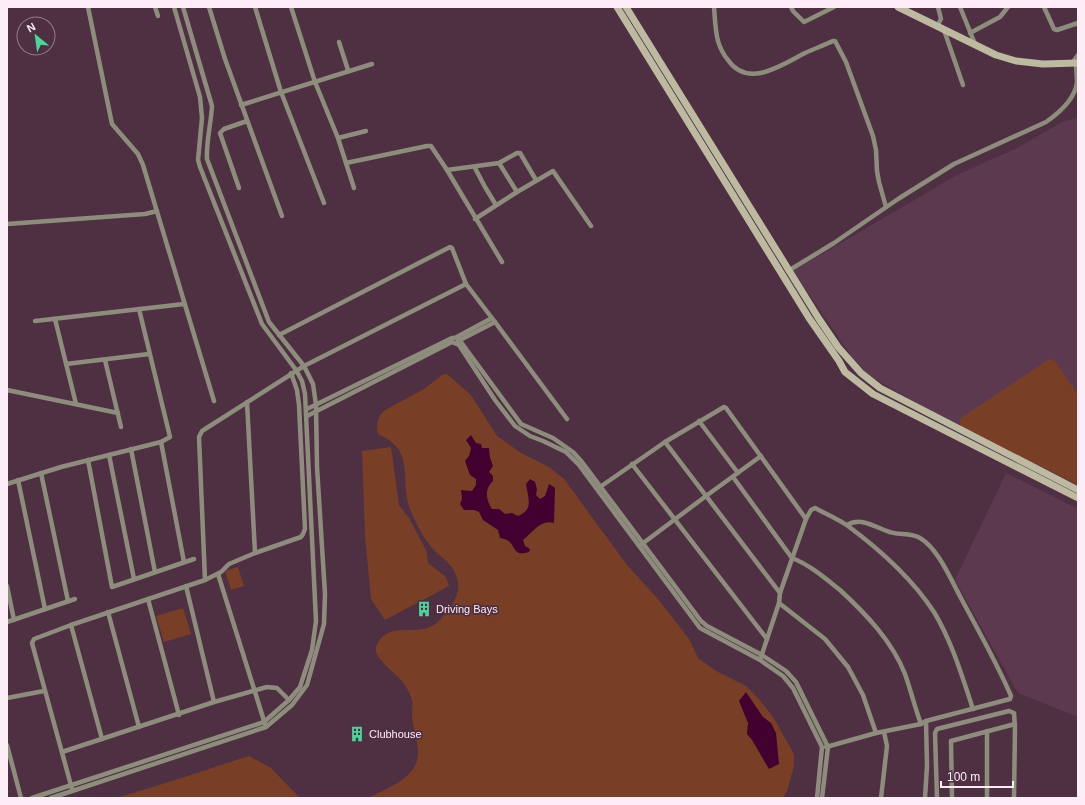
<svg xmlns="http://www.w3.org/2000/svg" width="1085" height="805" viewBox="0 0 1085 805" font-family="Helvetica,sans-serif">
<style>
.built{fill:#5c394f}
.green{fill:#793e26}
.water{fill:#420030}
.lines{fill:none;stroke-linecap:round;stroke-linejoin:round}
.street{stroke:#8e8d7d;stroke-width:4.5}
.secondary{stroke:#bdbaa1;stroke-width:7}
.labels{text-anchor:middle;stroke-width:3.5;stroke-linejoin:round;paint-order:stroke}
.poi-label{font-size:11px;fill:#fdedf6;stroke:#4e3042;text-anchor:start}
</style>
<rect width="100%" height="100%" fill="#4e3042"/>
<!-- built -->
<g class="built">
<path d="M1078,118V484L924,407L868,375L852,357L793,271L957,175L1017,148L1064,121Z"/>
<path d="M1006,473L1078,509V717L1018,693L955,580Z"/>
</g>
<!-- green -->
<g class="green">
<path d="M1049,359L1055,361L1078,395V485L963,428C959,425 959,422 961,418Z"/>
<path d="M447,374L471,395L497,436L521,453L549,467L564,479L627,565L658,599L689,639L698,658L716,671L746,686L759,699L773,717L794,754V766L787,791L783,798H368C389,787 420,778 418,749C417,742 415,735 414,728C413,724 412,720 412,716C412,711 413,705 412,701C411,695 405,684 401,680C394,672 373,657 376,647C386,620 414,636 432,626C436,624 440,620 443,616C446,613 449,610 451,607C456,598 461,589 457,578C452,561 438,557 429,544C422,535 414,520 410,509C399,479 417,451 378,434C376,424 377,417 385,410L424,389L442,375Z"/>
<path d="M391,447L399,505L409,518L427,552L428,563L446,577L449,586L385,620L371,599L365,535L362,451Z"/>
<path d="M238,567L244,586L231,590L225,571Z"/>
<path d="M183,608L191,634L164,642L156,616Z"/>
<path d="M249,756L271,768L300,798H115C160,786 204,770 249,756Z"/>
</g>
<!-- water -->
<g class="water">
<path d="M471,435L476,443L481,444L482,448H489L490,458L493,466L489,472L493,476V481C484,489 486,500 492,509H499L505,514L512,513L518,516C534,510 528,498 526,484L530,479L535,482L537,489L536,495L540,499L545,496L549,484L555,488L554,523C541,519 533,532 523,540L525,546L530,549L529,552C512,557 517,546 507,540C505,539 502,538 500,538L498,530L483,520L479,512L474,510H464L460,504L462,499L461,490L472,491L476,485V479L470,475L465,461L469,456L471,448L466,440Z"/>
<path d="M746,692L763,717L771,723L776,733L779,764L769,769L752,740L747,734L748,723L739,701Z"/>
</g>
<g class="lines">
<!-- street -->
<g class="street">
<path d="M88,7L112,124L138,154L143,165L214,401"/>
<path d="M155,7L158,16"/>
<path d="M209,7L225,59L282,216"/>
<path d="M255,7L281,92L324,203"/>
<path d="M291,7L315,82L338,138L354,188"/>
<path d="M714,7C715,18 715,30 718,41C720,48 723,54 728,60C748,89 782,65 805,53C814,49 824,45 833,41H835L846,62L873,136L876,150L877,171L879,182L886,207"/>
<path d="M791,7L793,11L804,22L834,7"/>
<path d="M960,7L975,44"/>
<path d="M1044,7L1054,29L1057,30L1078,23"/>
<path d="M937,26L941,19L938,7"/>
<path d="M944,30L963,85"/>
<path d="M970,33L1000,17L1008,7"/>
<path d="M339,42L348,70"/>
<path d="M1072,63L1078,55"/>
<path d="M241,105L372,64"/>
<path d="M338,138L366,131"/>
<path d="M346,163L427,146H431L447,170L502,262"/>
<path d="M499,163L517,192"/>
<path d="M475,168L485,187L496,205"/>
<path d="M447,170L499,163L517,153H520L536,180"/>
<path d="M239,188L220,133L224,129L247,121"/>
<path d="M475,219L517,192L553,171L591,226"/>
<path d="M7,224L145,214L157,211"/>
<path d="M788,271L834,243L898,199L954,164L1046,122C1059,113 1075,100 1077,82C1077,76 1076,69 1076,63"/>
<path d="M55,319L76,404"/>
<path d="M35,321L184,304"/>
<path d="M279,335L450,247L452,248L466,284L495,322L567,419"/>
<path d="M455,338L492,318"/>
<path d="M458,341L495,322"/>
<path d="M105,360L121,427"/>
<path d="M66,364L149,354"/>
<path d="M7,390L118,413"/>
<path d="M247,402L255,553"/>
<path d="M307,409L452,338H458L521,424L553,438L573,452L582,462L701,621L707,626L762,655L786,671L796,682L828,747L822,798"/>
<path d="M307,416L452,342L459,345L495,400L515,426L530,436L543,441L566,452L579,465L700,628L760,660L783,676L793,688L822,747L817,798"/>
<path d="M699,421L738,473"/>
<path d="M161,442L184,562"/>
<path d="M665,442L780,593"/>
<path d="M131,449L155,572"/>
<path d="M109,455L134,579"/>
<path d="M88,460L112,587L194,559"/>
<path d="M632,464L767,639"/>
<path d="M41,473L68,601"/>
<path d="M733,477L792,558C810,565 825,578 840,590C866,614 892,641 905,674C911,691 915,708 921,724"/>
<path d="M18,480L45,609"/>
<path d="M7,484L61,467L161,442L170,437L139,309"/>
<path d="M600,487L665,442L724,407L726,408L806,519"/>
<path d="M642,544L706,496L761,456"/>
<path d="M218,574L265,724"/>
<path d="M205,580L221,572L229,564L255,553L301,537L303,534L305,529L299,405L297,390L291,373"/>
<path d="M7,586L14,620"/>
<path d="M186,586L214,702"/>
<path d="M148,599L179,715"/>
<path d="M779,603L825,639L848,667L863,695L876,733"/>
<path d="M108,612L139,727"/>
<path d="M7,622L75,599"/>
<path d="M71,625L102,739"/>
<path d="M761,657L779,603L780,593L806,519L811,510L815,508C826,514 838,519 848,526C879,549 913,580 934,612C952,642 962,676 973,709"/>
<path d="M7,698L44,691"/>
<path d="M7,745L21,798"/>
<path d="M826,747L876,733L921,724L926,721L1010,699L1011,696C997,663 979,632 962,600C952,582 938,548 920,538C910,532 897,536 887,531C873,526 861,517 847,525"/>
<path d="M62,752L214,702L267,687L277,688L289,700"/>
<path d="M72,789L32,643L34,639L71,625L205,580L199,437L202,431L304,366L466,284"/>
<path d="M32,798L264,722L289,700L300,687L312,650L316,621L305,394L302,381L296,370L262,324L200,167L198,160L202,118L200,97L174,7"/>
<path d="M51,798L266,727L292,705L307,685L324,624L325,594L317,467L316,405L313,384L304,366L269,322L207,159C206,142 211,124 212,106L183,7"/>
<path d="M881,798L887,746L884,732"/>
<path d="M925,798L927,766L926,721"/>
<path d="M937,798L935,733L937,729L1009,711L1014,713L1015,728L1014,798"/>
<path d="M952,798L951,741L1015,724"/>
<path d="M987,798V731"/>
</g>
<!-- secondary -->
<g class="secondary">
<path d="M617,7L809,318L839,361L845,372L873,394L1078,498"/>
<path d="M626,7L819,319L838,347L861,373L880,388L1078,490"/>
<path d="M898,7L996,55L1016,61L1043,64L1078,63"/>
</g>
</g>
<!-- icons -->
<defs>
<symbol id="building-bare" viewBox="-9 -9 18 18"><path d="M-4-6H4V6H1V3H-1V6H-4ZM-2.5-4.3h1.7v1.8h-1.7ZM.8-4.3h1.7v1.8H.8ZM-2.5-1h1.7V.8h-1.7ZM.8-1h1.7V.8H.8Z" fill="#4bd49b" stroke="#4e3042" stroke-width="2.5" paint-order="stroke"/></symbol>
</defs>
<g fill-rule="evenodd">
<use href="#building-bare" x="413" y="598" width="22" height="22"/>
<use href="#building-bare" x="346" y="723" width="22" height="22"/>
</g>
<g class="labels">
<!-- poi labels -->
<g class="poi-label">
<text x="436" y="613">Driving Bays</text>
<text x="369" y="738">Clubhouse</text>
</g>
</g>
<!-- border -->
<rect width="1085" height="805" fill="none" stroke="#fdedf6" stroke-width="16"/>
<!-- north arrow -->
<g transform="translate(36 36) rotate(331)"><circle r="19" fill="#4e3042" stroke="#947c8a"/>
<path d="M0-3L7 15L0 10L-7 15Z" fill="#4bd49b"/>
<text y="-6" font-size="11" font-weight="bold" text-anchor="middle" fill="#fdedf6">N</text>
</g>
<!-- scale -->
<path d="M941 781v6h72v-6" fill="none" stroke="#fdedf6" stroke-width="2"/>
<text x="947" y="781" font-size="12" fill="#fdedf6" stroke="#4e3042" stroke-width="3" paint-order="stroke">100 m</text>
</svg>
